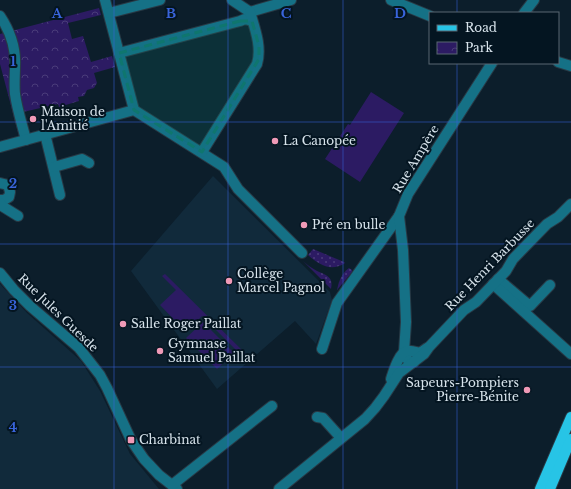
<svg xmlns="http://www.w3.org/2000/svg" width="571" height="489" viewBox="0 0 571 489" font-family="'Libre Baskerville',serif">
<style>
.built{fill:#112a3b}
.grass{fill:url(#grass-dots)}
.park{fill:url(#park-crowns)}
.garden{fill:#2c1b63}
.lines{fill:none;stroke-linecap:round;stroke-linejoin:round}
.minor-casing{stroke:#283a46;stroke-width:12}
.major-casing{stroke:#283a46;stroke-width:12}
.minor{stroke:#157186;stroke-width:10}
.major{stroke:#27c4e6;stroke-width:10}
.marked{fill:#0f766e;fill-opacity:0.2;stroke:#0f766e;stroke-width:3;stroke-dasharray:8 5;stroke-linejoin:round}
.grid{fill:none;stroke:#3964db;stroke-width:1;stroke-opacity:0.55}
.poi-dot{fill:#f09ab7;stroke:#041521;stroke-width:1.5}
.labels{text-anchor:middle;stroke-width:4;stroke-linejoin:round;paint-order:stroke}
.poi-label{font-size:12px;fill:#d7e3eb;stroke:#041521;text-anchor:start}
.street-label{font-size:12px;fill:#d7e3eb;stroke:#041521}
.grid-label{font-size:13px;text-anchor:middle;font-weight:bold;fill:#3964db;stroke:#041521;stroke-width:4;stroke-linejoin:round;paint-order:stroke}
</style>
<defs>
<pattern id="grass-dots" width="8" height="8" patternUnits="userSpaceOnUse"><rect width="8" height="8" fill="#2c1b63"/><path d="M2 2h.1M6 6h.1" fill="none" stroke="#4a3c7a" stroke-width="1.8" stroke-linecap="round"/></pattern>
<pattern id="park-crowns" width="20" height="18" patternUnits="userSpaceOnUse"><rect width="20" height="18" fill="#2c1b63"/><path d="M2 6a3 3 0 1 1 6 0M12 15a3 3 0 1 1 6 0" fill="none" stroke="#4a3c7a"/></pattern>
</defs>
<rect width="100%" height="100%" fill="#0c1e2b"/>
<!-- built -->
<g class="built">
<path d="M213,176L330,292L332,300L316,344L295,321L217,389L131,271Z"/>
<path d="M0,284L27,313L81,361L100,391L130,454L159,489H0Z"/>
</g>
<!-- grass -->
<g class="grass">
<path d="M313,249L344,262L345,263C331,272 319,265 308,255Z"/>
<path d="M303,261C307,265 312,268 317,271C326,275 334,277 331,289Z"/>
<path d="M349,268L352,270V272L337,290C339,281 341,274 349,268Z"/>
</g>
<!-- park -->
<path class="park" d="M99,8L101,15L68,23L72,39L83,36L91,62L112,56L115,67L94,73L97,83L94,88L87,90L84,96L78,97L79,101L59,107L58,104L23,112L29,134L19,136L0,64V34Z"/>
<!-- garden -->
<g class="garden">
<path d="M371,92L404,113L360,182L325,159L348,124L350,125Z"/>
<path d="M165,274L247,355L244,358L202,316L186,332L160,305L176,290L162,276Z"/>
<path d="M203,322L234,353L217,369L186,338Z"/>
</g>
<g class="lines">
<defs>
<g id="minor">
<path d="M105,0L134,110"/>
<path d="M232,0L250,12"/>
<path d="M391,0L430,16"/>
<path d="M250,12L291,0"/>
<path d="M109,13L160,0"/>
<path d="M524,13L534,0"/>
<path d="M0,16C10,31 16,48 15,66C15,75 14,85 15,94C17,109 22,124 26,140"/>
<path d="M119,53L240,21L245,19L252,21"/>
<path d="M558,62L571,66"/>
<path d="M45,134L60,195"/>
<path d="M0,147L134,110L224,167L238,189L302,253"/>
<path d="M202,152L257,64C262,47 255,29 250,12"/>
<path d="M54,167L82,159L89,163"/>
<path d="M0,183L8,185L10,192L9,197L4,200H0"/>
<path d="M0,203L2,206L18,216"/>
<path d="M0,273L14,290L30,306L79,348L100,375L107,388L131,440L144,459L159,475L177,489"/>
<path d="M498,279L530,306L550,285"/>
<path d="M493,284L571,354"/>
<path d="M322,349L337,303L399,216"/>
<path d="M414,362L409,361L405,357L404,352L406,322L403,250L399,216L408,194L492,63"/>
<path d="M391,379C393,373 399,352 407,351C410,350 416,352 420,353L427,348"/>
<path d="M317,417L323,418L341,438"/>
<path d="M172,485L272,406"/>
<path d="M279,489L365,419L375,408L384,396L399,373L424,354L429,347L464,310L476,302L506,271L513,259L547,224L558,217L571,204"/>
</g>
<g id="major">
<path d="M540,489L571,417"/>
<path d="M550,489L571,439"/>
</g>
</defs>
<!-- minor casing -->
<use href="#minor" class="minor-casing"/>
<!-- major casing -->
<use href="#major" class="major-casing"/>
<!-- minor -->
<use href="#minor" class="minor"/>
<!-- major -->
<use href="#major" class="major"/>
</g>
<!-- marked area -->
<path class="marked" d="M240,21H252L259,46V59L202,152L134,110L119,53Z"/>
<!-- grid -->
<path class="grid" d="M114,0V489M228,0V489M343,0V489M457,0V13M457,63V489M0,122H571M0,244H571M0,367H571"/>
<!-- markers -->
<g class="poi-dot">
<circle cx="33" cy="119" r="4"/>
<circle cx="275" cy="141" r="4"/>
<circle cx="304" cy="225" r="4"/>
<circle cx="229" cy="281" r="4"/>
<circle cx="123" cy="324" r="4"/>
<circle cx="160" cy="351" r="4"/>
<circle cx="527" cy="390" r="4"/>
<rect x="127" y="436" width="8" height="8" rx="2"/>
</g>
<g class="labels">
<!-- poi labels -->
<g class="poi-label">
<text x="41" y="116">Maison de<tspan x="41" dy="14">l'Amitié</tspan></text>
<text x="283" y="145">La Canopée</text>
<text x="312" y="229">Pré en bulle</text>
<text x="237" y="278">Collège<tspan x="237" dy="14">Marcel Pagnol</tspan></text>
<text x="131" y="328">Salle Roger Paillat</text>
<text x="168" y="348">Gymnase<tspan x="168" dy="14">Samuel Paillat</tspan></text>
<text x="519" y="387" text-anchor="end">Sapeurs-Pompiers<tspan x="519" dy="14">Pierre-Bénite</tspan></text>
<text x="139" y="444">Charbinat</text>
</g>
<!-- street labels -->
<g class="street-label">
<text transform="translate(416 159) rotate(-59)" y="4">Rue Ampère</text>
<text transform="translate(490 265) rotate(-46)" y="4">Rue Henri Barbusse</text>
<text transform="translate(58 313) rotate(44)" y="4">Rue Jules Guesde</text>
</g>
</g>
<g class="grid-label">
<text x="57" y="18">A</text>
<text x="171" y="18">B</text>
<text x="286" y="18">C</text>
<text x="400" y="18">D</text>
<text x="13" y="66">1</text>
<text x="13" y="188">2</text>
<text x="13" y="310">3</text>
<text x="13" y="432">4</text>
</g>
<!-- legend -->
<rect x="429" y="12" width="130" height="52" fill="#041521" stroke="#586772"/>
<rect x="437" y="25" width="20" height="6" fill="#27c4e6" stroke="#586772"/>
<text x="465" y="32" font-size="12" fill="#d7e3eb">Road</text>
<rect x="437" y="42" width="20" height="12" fill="url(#park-crowns)" stroke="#586772"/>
<text x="465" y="52" font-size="12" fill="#d7e3eb">Park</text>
</svg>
